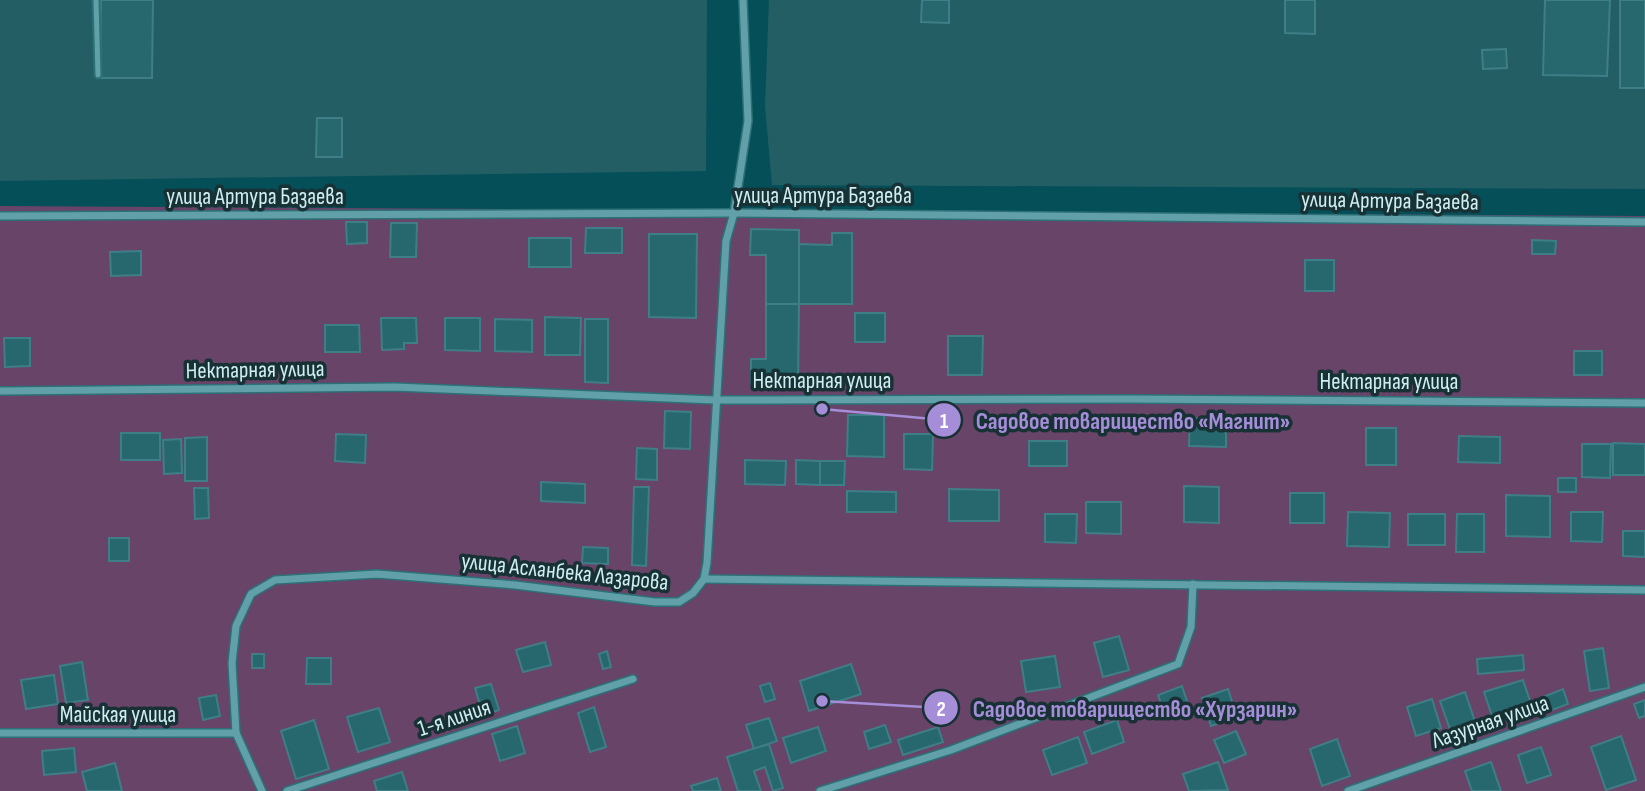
<svg xmlns="http://www.w3.org/2000/svg" width="1645" height="791" viewBox="0 0 1645 791" font-family="'Sofia Sans Condensed',sans-serif">
<style>
.built{fill:#245e65}
.green{fill:#674468}
.building{fill:#27686f;stroke:#3f7e86;stroke-width:2}
.lines{fill:none;stroke-linecap:round;stroke-linejoin:round}
.lane-casing{stroke:#2d7077;stroke-width:9}
.street-casing{stroke:#2d7077;stroke-width:10}
.lane{stroke:#61a0a8;stroke-width:5}
.street{stroke:#61a0a8;stroke-width:7}
.labels{text-anchor:middle;stroke-width:7;stroke-linejoin:round;paint-order:stroke}
.street-label{font-size:23px;fill:#cfeef2;stroke:#173135}
.leader{fill:none;stroke:#a58dd8;stroke-width:2.5}
.callout-dot{fill:#a58dd8;stroke:#173135;stroke-width:2.5}
.mark-label{font-size:21px;text-anchor:middle;font-weight:bold;fill:#fff}
.callout-label{font-size:24px;text-anchor:middle;font-weight:bold;fill:#a58dd8;stroke:#173135;stroke-width:7;stroke-linejoin:round;paint-order:stroke}
</style>
<rect width="100%" height="100%" fill="#055058"/>
<!-- built -->
<g class="built">
<path d="M0,0H707L706,171L0,181Z"/>
<path d="M769,0H1645V189L772,185L765,106Z"/>
</g>
<!-- green -->
<path class="green" d="M0,206L1645,216V791H0Z"/>
<!-- building -->
<g class="building">
<path d="M101,0H153L152,78H100Z"/>
<path d="M922,0H949V23L921,22Z"/>
<path d="M1285,0H1315V34L1285,33Z"/>
<path d="M1545,0H1610L1607,76L1543,75Z"/>
<rect x="1620" y="0" width="25" height="88"/>
<path d="M1506,49L1507,68L1483,69L1482,50Z"/>
<path d="M317,118H342V157H316Z"/>
<path d="M346,222H367V243L347,244Z"/>
<path d="M391,223H417L416,257H390Z"/>
<path d="M586,228H622V253H585Z"/>
<path d="M751,229L799,230V304H766V255H750Z"/>
<path d="M832,233H852V304H799V244L832,245Z"/>
<path d="M649,234H697L696,318L649,317Z"/>
<rect x="529" y="238" width="42" height="29"/>
<path d="M1532,240L1556,241L1555,254H1532Z"/>
<path d="M141,251V275L111,276L110,252Z"/>
<rect x="1305" y="260" width="29" height="31"/>
<path d="M766,304H799L798,384H751V359H766Z"/>
<rect x="855" y="313" width="30" height="29"/>
<path d="M545,317L581,318L580,355H545Z"/>
<path d="M381,318H416L417,343H404V349L382,350Z"/>
<path d="M445,318H480V351L445,350Z"/>
<path d="M495,319L532,320V352L495,351Z"/>
<path d="M585,319H608V383L585,382Z"/>
<path d="M325,325H359L360,352H325Z"/>
<path d="M948,336H983L982,375H948Z"/>
<path d="M4,338H30V366L5,367Z"/>
<rect x="1574" y="351" width="28" height="24"/>
<path d="M665,411L691,412L690,449L664,448Z"/>
<path d="M848,415H884V457L847,456Z"/>
<path d="M1190,418L1226,419V447L1189,446Z"/>
<rect x="1366" y="428" width="30" height="37"/>
<rect x="121" y="433" width="39" height="27"/>
<path d="M336,434L366,435L365,463L335,461Z"/>
<path d="M904,434H933L932,470L904,469Z"/>
<path d="M1459,436L1500,437V463L1458,462Z"/>
<path d="M207,437V481H185V438Z"/>
<path d="M181,439L182,473L164,474L163,440Z"/>
<rect x="1029" y="441" width="38" height="25"/>
<path d="M1613,443L1645,444V475H1613Z"/>
<path d="M1582,444H1611L1610,478L1582,477Z"/>
<path d="M637,448L657,449V480L636,479Z"/>
<path d="M745,460L786,461L785,485L745,484Z"/>
<path d="M796,460L820,461V485L796,484Z"/>
<path d="M820,461H845L844,485H820Z"/>
<rect x="1558" y="478" width="18" height="14"/>
<path d="M541,482L585,484V503L541,501Z"/>
<path d="M1184,486L1219,487V523L1184,522Z"/>
<path d="M634,487H649L646,566L632,565Z"/>
<path d="M194,488H208L209,518L195,519Z"/>
<path d="M949,489L999,490V521H949Z"/>
<path d="M847,491L896,492V512H847Z"/>
<rect x="1290" y="493" width="34" height="30"/>
<path d="M1506,495L1550,496V537L1506,536Z"/>
<path d="M1086,502H1121V534L1086,533Z"/>
<path d="M1348,512L1390,513L1389,547L1347,546Z"/>
<path d="M1571,512H1603L1602,542L1571,541Z"/>
<path d="M1045,514H1077L1076,543L1045,542Z"/>
<rect x="1408" y="514" width="37" height="31"/>
<path d="M1457,514H1484V552H1456Z"/>
<path d="M1623,531H1645V557L1623,556Z"/>
<rect x="109" y="538" width="20" height="23"/>
<path d="M583,547L608,548V564L582,563Z"/>
<path d="M1119,636L1129,670L1103,677L1094,643Z"/>
<path d="M545,642L551,665L523,672L516,650Z"/>
<path d="M1603,648L1609,688L1590,691L1584,651Z"/>
<path d="M607,651L611,667L603,669L599,654Z"/>
<rect x="252" y="654" width="12" height="14"/>
<path d="M1523,655L1524,670L1478,674L1477,659Z"/>
<path d="M1055,656L1060,687L1026,692L1021,661Z"/>
<path d="M307,658H331V684H306Z"/>
<path d="M82,662L88,700L66,703L60,666Z"/>
<path d="M851,664L861,694L809,711L800,681Z"/>
<path d="M54,675L58,704L26,709L21,680Z"/>
<path d="M1523,680L1532,707L1493,719L1484,692Z"/>
<path d="M770,683L775,699L765,702L760,686Z"/>
<path d="M491,684L499,710L483,715L475,688Z"/>
<path d="M1182,686L1189,708L1166,716L1158,695Z"/>
<path d="M1228,689L1237,717L1211,726L1202,698Z"/>
<path d="M1563,689L1568,704L1538,715L1533,701Z"/>
<path d="M1465,692L1479,733L1454,741L1440,701Z"/>
<path d="M216,695L220,716L203,720L199,698Z"/>
<path d="M1432,699L1441,728L1416,736L1407,707Z"/>
<path d="M1645,700V716L1639,718L1634,704Z"/>
<path d="M594,707L606,747L590,752L578,713Z"/>
<path d="M379,708L390,742L358,752L347,717Z"/>
<path d="M769,718L777,741L754,749L746,725Z"/>
<path d="M314,720L329,769L296,779L281,731Z"/>
<path d="M1117,720L1124,742L1092,754L1084,732Z"/>
<path d="M885,725L891,742L869,749L864,732Z"/>
<path d="M517,726L525,753L500,761L492,734Z"/>
<path d="M818,727L826,751L791,763L783,738Z"/>
<path d="M938,727L943,742L903,755L898,740Z"/>
<path d="M1236,731L1246,754L1224,763L1214,740Z"/>
<path d="M1621,736L1636,780L1606,790L1591,747Z"/>
<path d="M1078,737L1087,763L1052,775L1043,750Z"/>
<path d="M1337,739L1350,776L1322,786L1310,749Z"/>
<path d="M769,744L783,788L773,791L765,767L754,771L761,791H738L727,757Z"/>
<path d="M1541,747L1551,775L1527,783L1518,755Z"/>
<path d="M74,748L76,772L44,775L42,751Z"/>
<path d="M1218,762L1228,790L1189,791L1183,774Z"/>
<path d="M1491,762L1501,791H1472L1465,771Z"/>
<path d="M115,763L122,791H87L82,772Z"/>
<path d="M402,772L408,791H377L374,781Z"/>
<path d="M717,778L721,791H693L691,786Z"/>
</g>
<g class="lines">
<defs>
<path id="lane" d="M96,0L98,75"/>
<g id="street">
<path d="M0,216L734,213L1645,222"/>
<path d="M0,391L395,387L715,400L1132,399L1645,403"/>
<path d="M704,579L1645,590"/>
<path d="M0,733H236"/>
<path d="M262,791L236,733L232,663L236,626L251,594L275,580L377,574L515,585L655,602H679L693,593L704,579L707,563L726,241L734,213L748,121L743,0"/>
<path d="M287,791L633,679"/>
<path d="M820,791L951,750L1178,664L1191,627L1193,584"/>
<path d="M1348,791L1645,687"/>
</g>
</defs>
<!-- lane casing -->
<use href="#lane" class="lane-casing"/>
<!-- street casing -->
<use href="#street" class="street-casing"/>
<!-- lane -->
<use href="#lane" class="lane"/>
<!-- street -->
<use href="#street" class="street"/>
</g>
<g class="labels">
<!-- street labels -->
<g class="street-label">
<text x="823" y="203">улица Артура Базаева</text>
<text x="255" y="204">улица Артура Базаева</text>
<text transform="translate(1390 200) rotate(1)" y="8">улица Артура Базаева</text>
<text transform="translate(255 369) rotate(-1)" y="8">Нектарная улица</text>
<text x="822" y="388">Нектарная улица</text>
<text x="1389" y="389">Нектарная улица</text>
<text transform="translate(565 571) rotate(6)" y="8">улица Асланбека Лазарова</text>
<text x="118" y="722">Майская улица</text>
<text transform="translate(454 717) rotate(-18)" y="8">1-я линия</text>
<text transform="translate(1490 721) rotate(-19)" y="8">Лазурная улица</text>
</g>
</g>
<!-- callouts -->
<path class="leader" d="M822 409L944 420M822 701L941 708"/>
<g class="callout-dot">
<circle cx="822" cy="409" r="7"/>
<circle cx="822" cy="701" r="7"/>
<circle cx="944" cy="420" r="18"/>
<circle cx="941" cy="708" r="18"/>
</g>
<g class="mark-label">
<text x="944" y="428">1</text>
<text x="941" y="716">2</text>
</g>
<g class="callout-label">
<text x="1133" y="429">Садовое товарищество «Магнит»</text>
<text x="1135" y="717">Садовое товарищество «Хурзарин»</text>
</g>
</svg>
